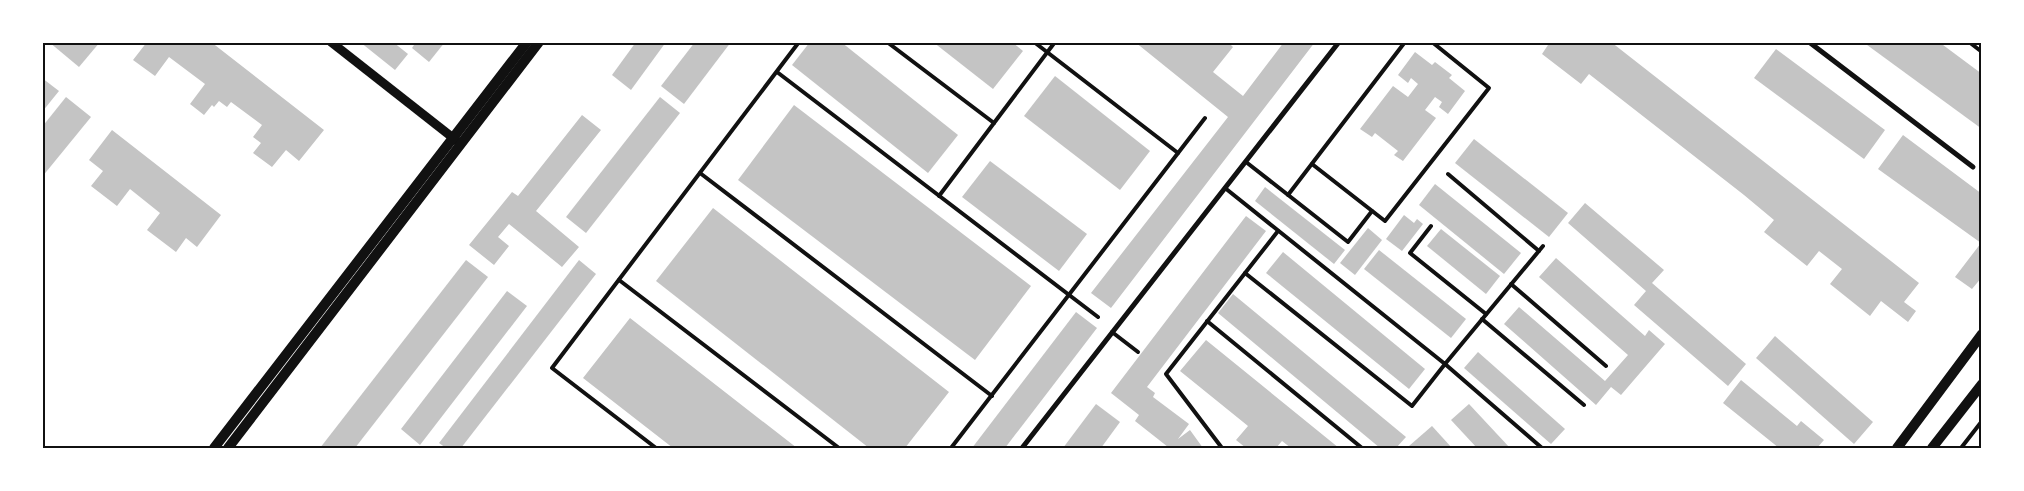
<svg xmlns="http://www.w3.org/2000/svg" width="2024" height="491" viewBox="0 0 2024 491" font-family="'PT Sans',sans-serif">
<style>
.building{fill:#c4c4c4}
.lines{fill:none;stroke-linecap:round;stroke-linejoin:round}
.service{stroke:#111;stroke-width:4}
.minor{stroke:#111;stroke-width:5}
.tertiary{stroke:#111;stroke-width:9}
.secondary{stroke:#111;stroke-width:10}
.neatline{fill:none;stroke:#111;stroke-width:2}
</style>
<rect width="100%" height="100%" fill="#fff"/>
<!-- building -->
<g class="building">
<path d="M49,42H100L79,67Z"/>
<path d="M147,42H211L324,130L299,161L286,150L272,167L253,153L261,143L253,137L262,125L231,102L227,107L219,101L214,107L212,105L204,115L190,104L205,84L169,57L155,76L133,60Z"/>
<path d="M360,42H393L408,54L395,70Z"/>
<path d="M416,42H445L429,62L412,48Z"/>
<path d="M636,42H666L631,90L612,75Z"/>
<path d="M695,42H731L684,104L661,86Z"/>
<path d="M810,42H841L958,135L928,173L792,65Z"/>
<path d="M933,42H1012L1023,51L993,89Z"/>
<path d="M1135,42H1228L1233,47L1213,72L1243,96L1284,42H1315L1111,308L1091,293L1228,117Z"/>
<path d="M1550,42H1611L1919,283L1904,302L1916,311L1908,322L1881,301L1870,316L1830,284L1842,269L1819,251L1807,266L1764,232L1774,220L1744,195L1589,74L1581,84L1542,54Z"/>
<path d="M1863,42H1939L1982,74V129Z"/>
<path d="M1776,49L1885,130L1864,159L1754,78Z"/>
<path d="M1415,52L1432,65L1435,62L1452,75L1449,78L1465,91L1448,114L1439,107L1442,102L1435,97L1425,110L1436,118L1403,161L1394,155L1398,151L1375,133L1372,137L1360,129L1393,86L1408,97L1418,84L1411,78L1408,83L1398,75Z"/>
<path d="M1055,76L1150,151L1120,190L1024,116Z"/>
<path d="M42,78L59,91L42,112Z"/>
<path d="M66,97L91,117L42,177V127Z"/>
<path d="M660,97L680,113L586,233L566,217Z"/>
<path d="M794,105L1031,286L975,360L738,180Z"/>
<path d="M582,115L601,130L536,211L579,247L562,267L509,224L498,237L509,246L494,265L469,245L512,192L518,196Z"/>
<path d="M112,130L221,215L197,247L186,238L176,252L147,230L160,213L130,189L117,206L91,186L103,171L89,160Z"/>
<path d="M1903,135L1982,194V277L1972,289L1955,277L1981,243L1878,169Z"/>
<path d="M1474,139L1568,213L1549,237L1455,163Z"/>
<path d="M990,161L1087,234L1059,271L962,197Z"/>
<path d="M1435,184L1521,253L1504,274L1419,205Z"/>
<path d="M1265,187L1345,250L1334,264L1255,201Z"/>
<path d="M1585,203L1664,270L1652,283L1746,364L1728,386L1634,305L1646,291L1568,223Z"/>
<path d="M713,208L949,392L905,448H869L656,281Z"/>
<path d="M1404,215L1414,223L1417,219L1423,224L1402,251L1386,239Z"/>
<path d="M1246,216L1266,231L1147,387L1155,393L1153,397L1189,424L1178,439L1190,430L1203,448H1166L1168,447L1135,421L1139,415L1111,393Z"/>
<path d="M1368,228L1382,240L1355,275L1340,263Z"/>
<path d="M1441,229L1500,276L1486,294L1427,246Z"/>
<path d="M1379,250L1466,319L1451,338L1364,269Z"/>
<path d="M1283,252L1425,369L1409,389L1266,273Z"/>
<path d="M1556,258L1645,336L1649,330L1665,344L1621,395L1611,387L1596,405L1504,324L1519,307L1605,381L1628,355L1539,277Z"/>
<path d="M466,260L488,277L355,448H320Z"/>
<path d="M579,260L596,274L461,448H446L439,443Z"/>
<path d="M507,291L527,306L420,445L401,429Z"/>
<path d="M1233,294L1406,437L1396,448H1380L1218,313Z"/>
<path d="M1076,312L1097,328L1005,448H972Z"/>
<path d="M630,318L748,410L797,448H673L583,378Z"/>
<path d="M1775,336L1873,422L1854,444L1756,358Z"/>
<path d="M1206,340L1339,448H1291L1282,441L1276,448H1246L1236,440L1248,426L1180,371Z"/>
<path d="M1478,352L1565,429L1551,444L1464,368Z"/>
<path d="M1741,380L1797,426L1801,421L1824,440L1817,448H1779L1723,403Z"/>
<path d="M1096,404L1120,422L1101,448H1063Z"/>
<path d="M1469,404L1510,448H1477L1451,420Z"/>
<path d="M1432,426L1452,448H1410L1409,446Z"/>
</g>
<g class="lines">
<!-- service -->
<g class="service">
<path d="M887,42L994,123"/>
<path d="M1034,42L1178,153"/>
<path d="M1969,42L1982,52"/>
<path d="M777,72L1098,317"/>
<path d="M1246,162L1348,242L1372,211"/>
<path d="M1312,164L1385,221L1489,88L1432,42"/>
<path d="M700,173L992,396"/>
<path d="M1448,174L1539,251"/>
<path d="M1225,188L1445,364L1543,246"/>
<path d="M1288,195L1405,42"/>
<path d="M939,196L1055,42"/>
<path d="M1431,226L1410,253L1486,314"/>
<path d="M1245,273L1412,406L1445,364L1542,448"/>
<path d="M619,280L839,448"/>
<path d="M1511,284L1606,366"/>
<path d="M1482,319L1584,405"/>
<path d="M1207,321L1362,448"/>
<path d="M1112,332L1138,352"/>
<path d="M656,448L552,368L799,42"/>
<path d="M951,448L1205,118"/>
<path d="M1222,448L1166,374L1278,231"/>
<path d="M1961,448L1982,421"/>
</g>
<!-- minor -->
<g class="minor">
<path d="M1809,42L1973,167"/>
<path d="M1022,448L1339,42"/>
</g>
<!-- tertiary -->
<path class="tertiary" d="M331,42L457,141"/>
<!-- secondary -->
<g class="secondary">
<path d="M214,448L527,42"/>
<path d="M228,448L539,42"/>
<path d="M1897,448L1982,334"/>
<path d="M1932,448L1982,384"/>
</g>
</g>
<!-- border -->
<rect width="2024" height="491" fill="none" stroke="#ffffff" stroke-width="88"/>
<rect x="44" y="44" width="1936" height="403" class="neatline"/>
</svg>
